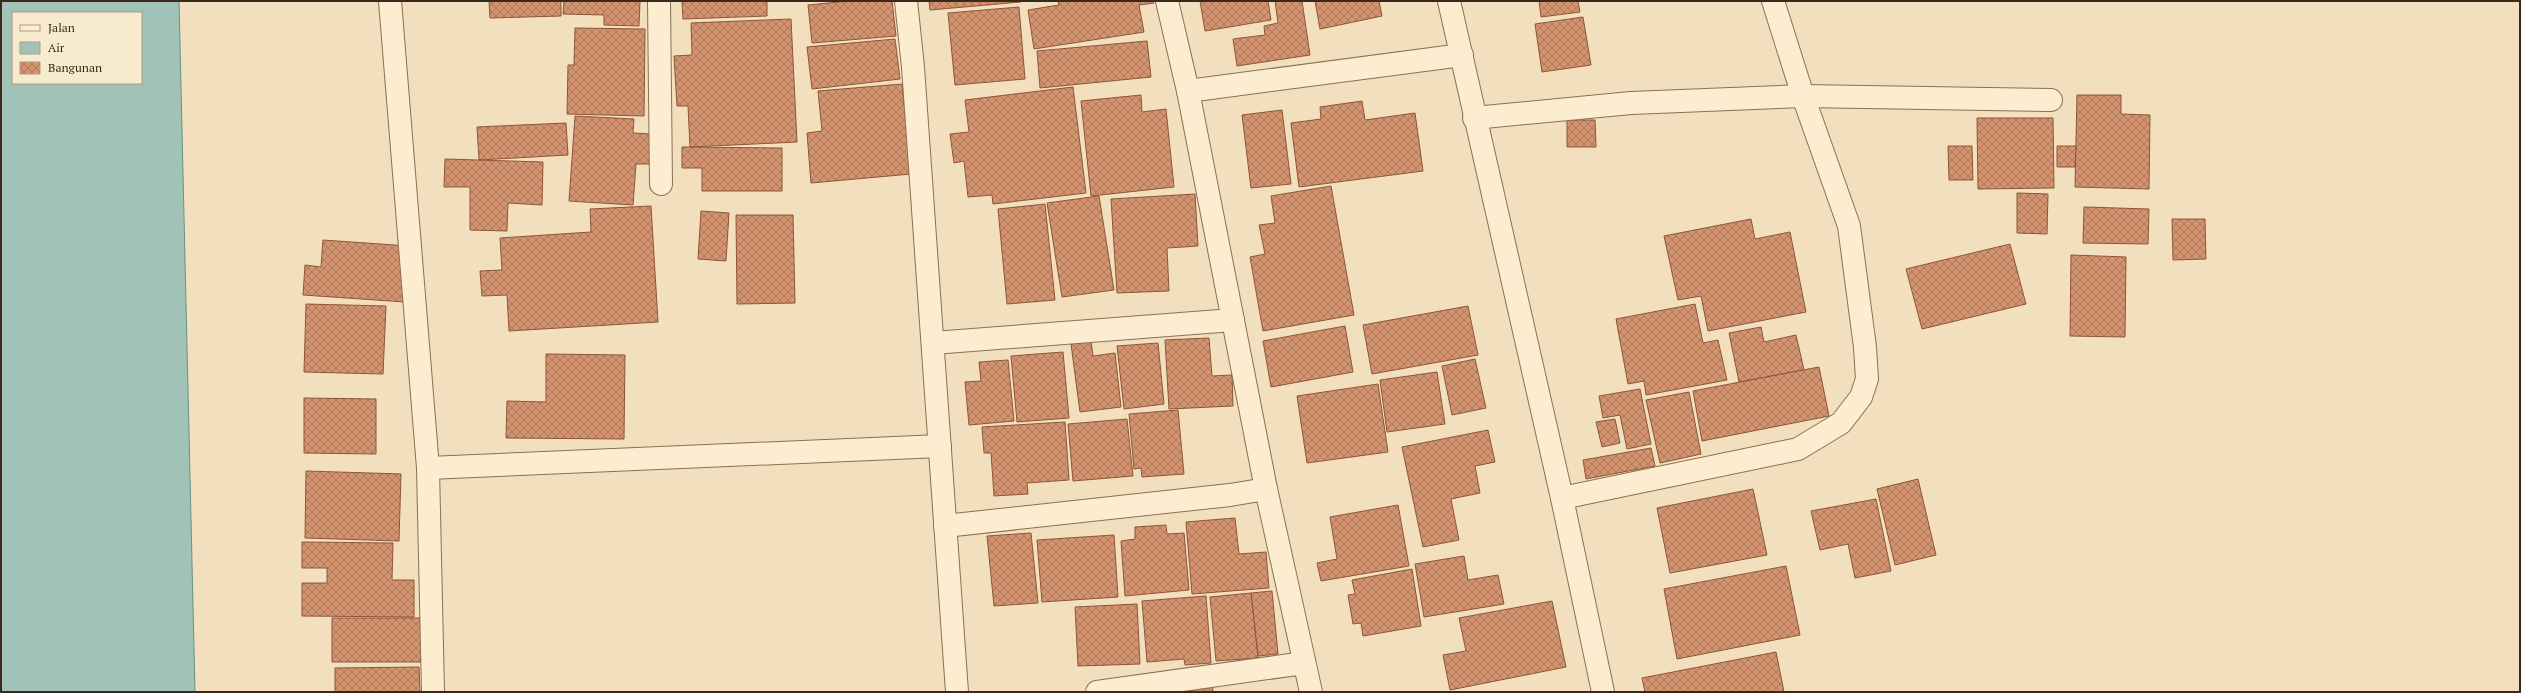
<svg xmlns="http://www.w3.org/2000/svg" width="2521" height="693" viewBox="0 0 2521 693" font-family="'PT Serif',serif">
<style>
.water{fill:#a1c3b7;stroke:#689184;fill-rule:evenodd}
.building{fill:url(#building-cross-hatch);stroke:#8d5538}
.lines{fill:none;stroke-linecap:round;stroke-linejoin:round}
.minor-casing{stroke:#8b6f55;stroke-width:24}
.minor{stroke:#fcedd1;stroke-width:22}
</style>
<defs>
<pattern id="building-cross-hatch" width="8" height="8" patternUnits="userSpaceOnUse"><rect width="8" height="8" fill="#d4936f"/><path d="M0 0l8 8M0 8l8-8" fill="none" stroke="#ad785a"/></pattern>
</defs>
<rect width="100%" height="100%" fill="#f2dfbd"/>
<!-- water -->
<path class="water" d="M1,1H179L195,692H1ZM13,13H141V83H13Z"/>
<!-- building -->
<g class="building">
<path d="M489,1H561V16L490,18Z"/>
<path d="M564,1H640L639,26L604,25V15L563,14Z"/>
<path d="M682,1H767V16L683,19Z"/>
<path d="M849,1H892L896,36L812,43L808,5Z"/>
<path d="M929,1H1021V2L930,10Z"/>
<path d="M1058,1H1153L1154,3L1139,5L1144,32L1034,49L1028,10L1059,5Z"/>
<path d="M1200,1H1268L1271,20L1205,31Z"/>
<path d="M1275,1H1302L1310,55L1237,66L1233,39L1265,35L1264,26L1278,23Z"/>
<path d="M1315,1H1379L1382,16L1320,29Z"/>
<path d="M1539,1H1578L1580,12L1541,17Z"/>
<path d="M1019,7L1025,79L955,85L948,13Z"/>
<path d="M1583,17L1591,65L1542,72L1535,24Z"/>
<path d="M791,19L797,142L690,147L688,106H677L674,56L692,55L691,23Z"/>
<path d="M575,28L645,29L644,116L567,114L568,65H574Z"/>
<path d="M895,39L900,79L812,89L807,47Z"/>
<path d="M1147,41L1151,77L1040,88L1037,51Z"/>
<path d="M902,84L911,174L811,183L807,133L822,131L818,91Z"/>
<path d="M1073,87L1086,193L993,204L992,195L968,197L964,161L954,163L950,134L969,132L965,100Z"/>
<path d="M1141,95L1142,112L1166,109L1174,187L1091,196L1081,101Z"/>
<path d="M2077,95H2121V114L2150,115L2149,189L2075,187Z"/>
<path d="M1362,101L1365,120L1415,113L1423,171L1299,187L1291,123L1321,119L1320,107Z"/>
<path d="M1282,110L1291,184L1251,188L1242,115Z"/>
<path d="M575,116L634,119L633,133L651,134L649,164H636L633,205L569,201Z"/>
<path d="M1977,118H2053L2054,188L1978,189Z"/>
<path d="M1567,120H1595L1596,147H1567Z"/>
<path d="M566,123L568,155L479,160L477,127Z"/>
<path d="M1948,146H1972L1973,180H1949Z"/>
<path d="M2057,146H2076L2075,167H2057Z"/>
<path d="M682,147L782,148V191H702V168H682Z"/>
<path d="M445,159L543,162L542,205L508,203L507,231L470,230V187H444Z"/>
<path d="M1331,186L1354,315L1263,331L1250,257L1265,254L1259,225L1275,223L1271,196Z"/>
<path d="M2017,193L2048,194L2047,234L2017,233Z"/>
<path d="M1195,194L1198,246L1167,248L1169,291L1117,293L1111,199Z"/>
<path d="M1099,196L1114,290L1062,297L1047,203Z"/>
<path d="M1045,204L1055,300L1007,304L998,209Z"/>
<path d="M651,206L658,322L509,331L507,295L482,296L480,271L502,270L500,238L591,232L590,209Z"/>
<path d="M2084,207L2149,209L2148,244L2083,243Z"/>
<path d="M701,211L729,213L726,261L698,259Z"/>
<path d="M736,215H793L795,303L737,304Z"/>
<path d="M1751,219L1755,239L1790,232L1806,312L1708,331L1701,296L1678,300L1664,236Z"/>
<path d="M2172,219H2205L2206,259L2173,260Z"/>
<path d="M323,240L409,246L405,302L303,295L305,265L321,267Z"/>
<path d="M2010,244L2026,304L1922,329L1906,269Z"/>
<path d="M2071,255L2126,257L2125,337L2070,336Z"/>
<path d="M306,304L386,306L383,374L304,372Z"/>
<path d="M1695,304L1703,343L1718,340L1727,380L1646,395L1644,381L1628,384L1616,319Z"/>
<path d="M1468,306L1478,355L1372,374L1363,325Z"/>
<path d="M1345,326L1353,372L1271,387L1263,341Z"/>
<path d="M1761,327L1764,342L1796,335L1804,370L1739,382L1729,333Z"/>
<path d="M1209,338L1212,376L1232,375L1233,406L1169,409L1165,340Z"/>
<path d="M1091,341L1093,356L1115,353L1121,407L1080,412L1071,344Z"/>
<path d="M1158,343L1164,404L1124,409L1117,346Z"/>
<path d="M1063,352L1069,418L1017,422L1011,356Z"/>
<path d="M546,354L625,355L624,439L506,438L507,401L546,402Z"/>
<path d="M1475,359L1486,408L1452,415L1442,366Z"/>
<path d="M1008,360L1014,421L969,425L965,382L981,381L979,362Z"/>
<path d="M1819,367L1829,416L1702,441L1693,391Z"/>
<path d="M1437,372L1445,424L1387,432L1380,380Z"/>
<path d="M1378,384L1388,452L1307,463L1297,396Z"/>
<path d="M1640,389L1651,444L1627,449L1620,415L1603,418L1599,396Z"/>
<path d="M1689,392L1701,454L1660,463L1646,400Z"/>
<path d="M304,398L376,399V454L304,453Z"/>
<path d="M1178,410L1184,474L1142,477L1141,468L1134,469L1129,414Z"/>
<path d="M1127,419L1133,476L1073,481L1068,424Z"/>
<path d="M1615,419L1620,443L1602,447L1596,422Z"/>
<path d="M1065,422L1069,480L1027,483L1028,494L994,496L991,453H984L982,427Z"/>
<path d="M1488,430L1495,462L1475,466L1480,493L1451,499L1459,540L1423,547L1402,447Z"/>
<path d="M1651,448L1655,466L1586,479L1583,460Z"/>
<path d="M306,471L401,474L399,541L305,538Z"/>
<path d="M1918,479L1936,555L1895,565L1877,489Z"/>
<path d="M1753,489L1767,555L1670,573L1657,508Z"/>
<path d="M1876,499L1891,571L1855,578L1848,544L1820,550L1811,511Z"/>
<path d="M1398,505L1409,566L1321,581L1317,563L1337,559L1330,517Z"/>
<path d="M1235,518L1239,554L1266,552L1269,588L1192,594L1186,522Z"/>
<path d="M1166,525L1167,534L1184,533L1189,590L1125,596L1121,541L1135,539V527Z"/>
<path d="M1031,533L1038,603L994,606L987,536Z"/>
<path d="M1114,535L1118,597L1042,602L1037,540Z"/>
<path d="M302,542L393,543L392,580H414V617L302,616V583H327V568H302Z"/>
<path d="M1464,556L1468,580L1498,575L1504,604L1424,617L1415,564Z"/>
<path d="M1786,566L1800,635L1677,659L1664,589Z"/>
<path d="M1412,569L1421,626L1363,636L1361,623L1353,624L1348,595L1355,594L1352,580Z"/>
<path d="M1272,591L1278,654L1258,656L1251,593Z"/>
<path d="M1251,593L1258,658L1216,661L1210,597Z"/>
<path d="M1206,596L1211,663L1185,665L1184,659L1147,662L1142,601Z"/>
<path d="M1552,601L1566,667L1450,690L1443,655L1466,651L1459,618Z"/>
<path d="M1137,604L1140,664L1078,666L1075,607Z"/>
<path d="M332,618H422L423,662H332Z"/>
<path d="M1776,652L1784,692H1645L1642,678Z"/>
<path d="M419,667L420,692H335V668Z"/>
<path d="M1212,680L1213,692H1191L1189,683Z"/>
</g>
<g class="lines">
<defs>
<g id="minor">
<path d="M390,1L428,468L433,692"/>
<path d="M659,1L661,184"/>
<path d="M906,1L913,67L957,692"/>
<path d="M1167,1L1188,91L1266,489L1311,692"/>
<path d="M1449,1L1562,498L1603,692"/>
<path d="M1188,91L1462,55"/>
<path d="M1474,118L1631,103L1803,96L2051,100"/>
<path d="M933,343L1233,320"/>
<path d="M428,468L940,446"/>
<path d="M1562,498L1798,449L1841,423L1861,397L1867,379L1865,347L1849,226L1803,96L1773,1"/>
<path d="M945,526L1230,495L1266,489"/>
<path d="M1097,692L1304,663"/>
</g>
</defs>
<!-- minor casing -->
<use href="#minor" class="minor-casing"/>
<!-- minor -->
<use href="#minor" class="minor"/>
</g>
<!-- border -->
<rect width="2521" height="693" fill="none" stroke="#39281b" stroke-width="4"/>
<!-- legend -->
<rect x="12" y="12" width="130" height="72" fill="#f8eacd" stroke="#ac9c86"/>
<rect x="20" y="25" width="20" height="6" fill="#fcedd1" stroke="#ac9c86"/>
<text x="48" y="32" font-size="12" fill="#39281b">Jalan</text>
<rect x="20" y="42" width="20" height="12" fill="#a1c3b7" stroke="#ac9c86"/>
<text x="48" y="52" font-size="12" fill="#39281b">Air</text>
<rect x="20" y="62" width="20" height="12" fill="url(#building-cross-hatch)" stroke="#ac9c86"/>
<text x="48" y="72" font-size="12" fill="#39281b">Bangunan</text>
</svg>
